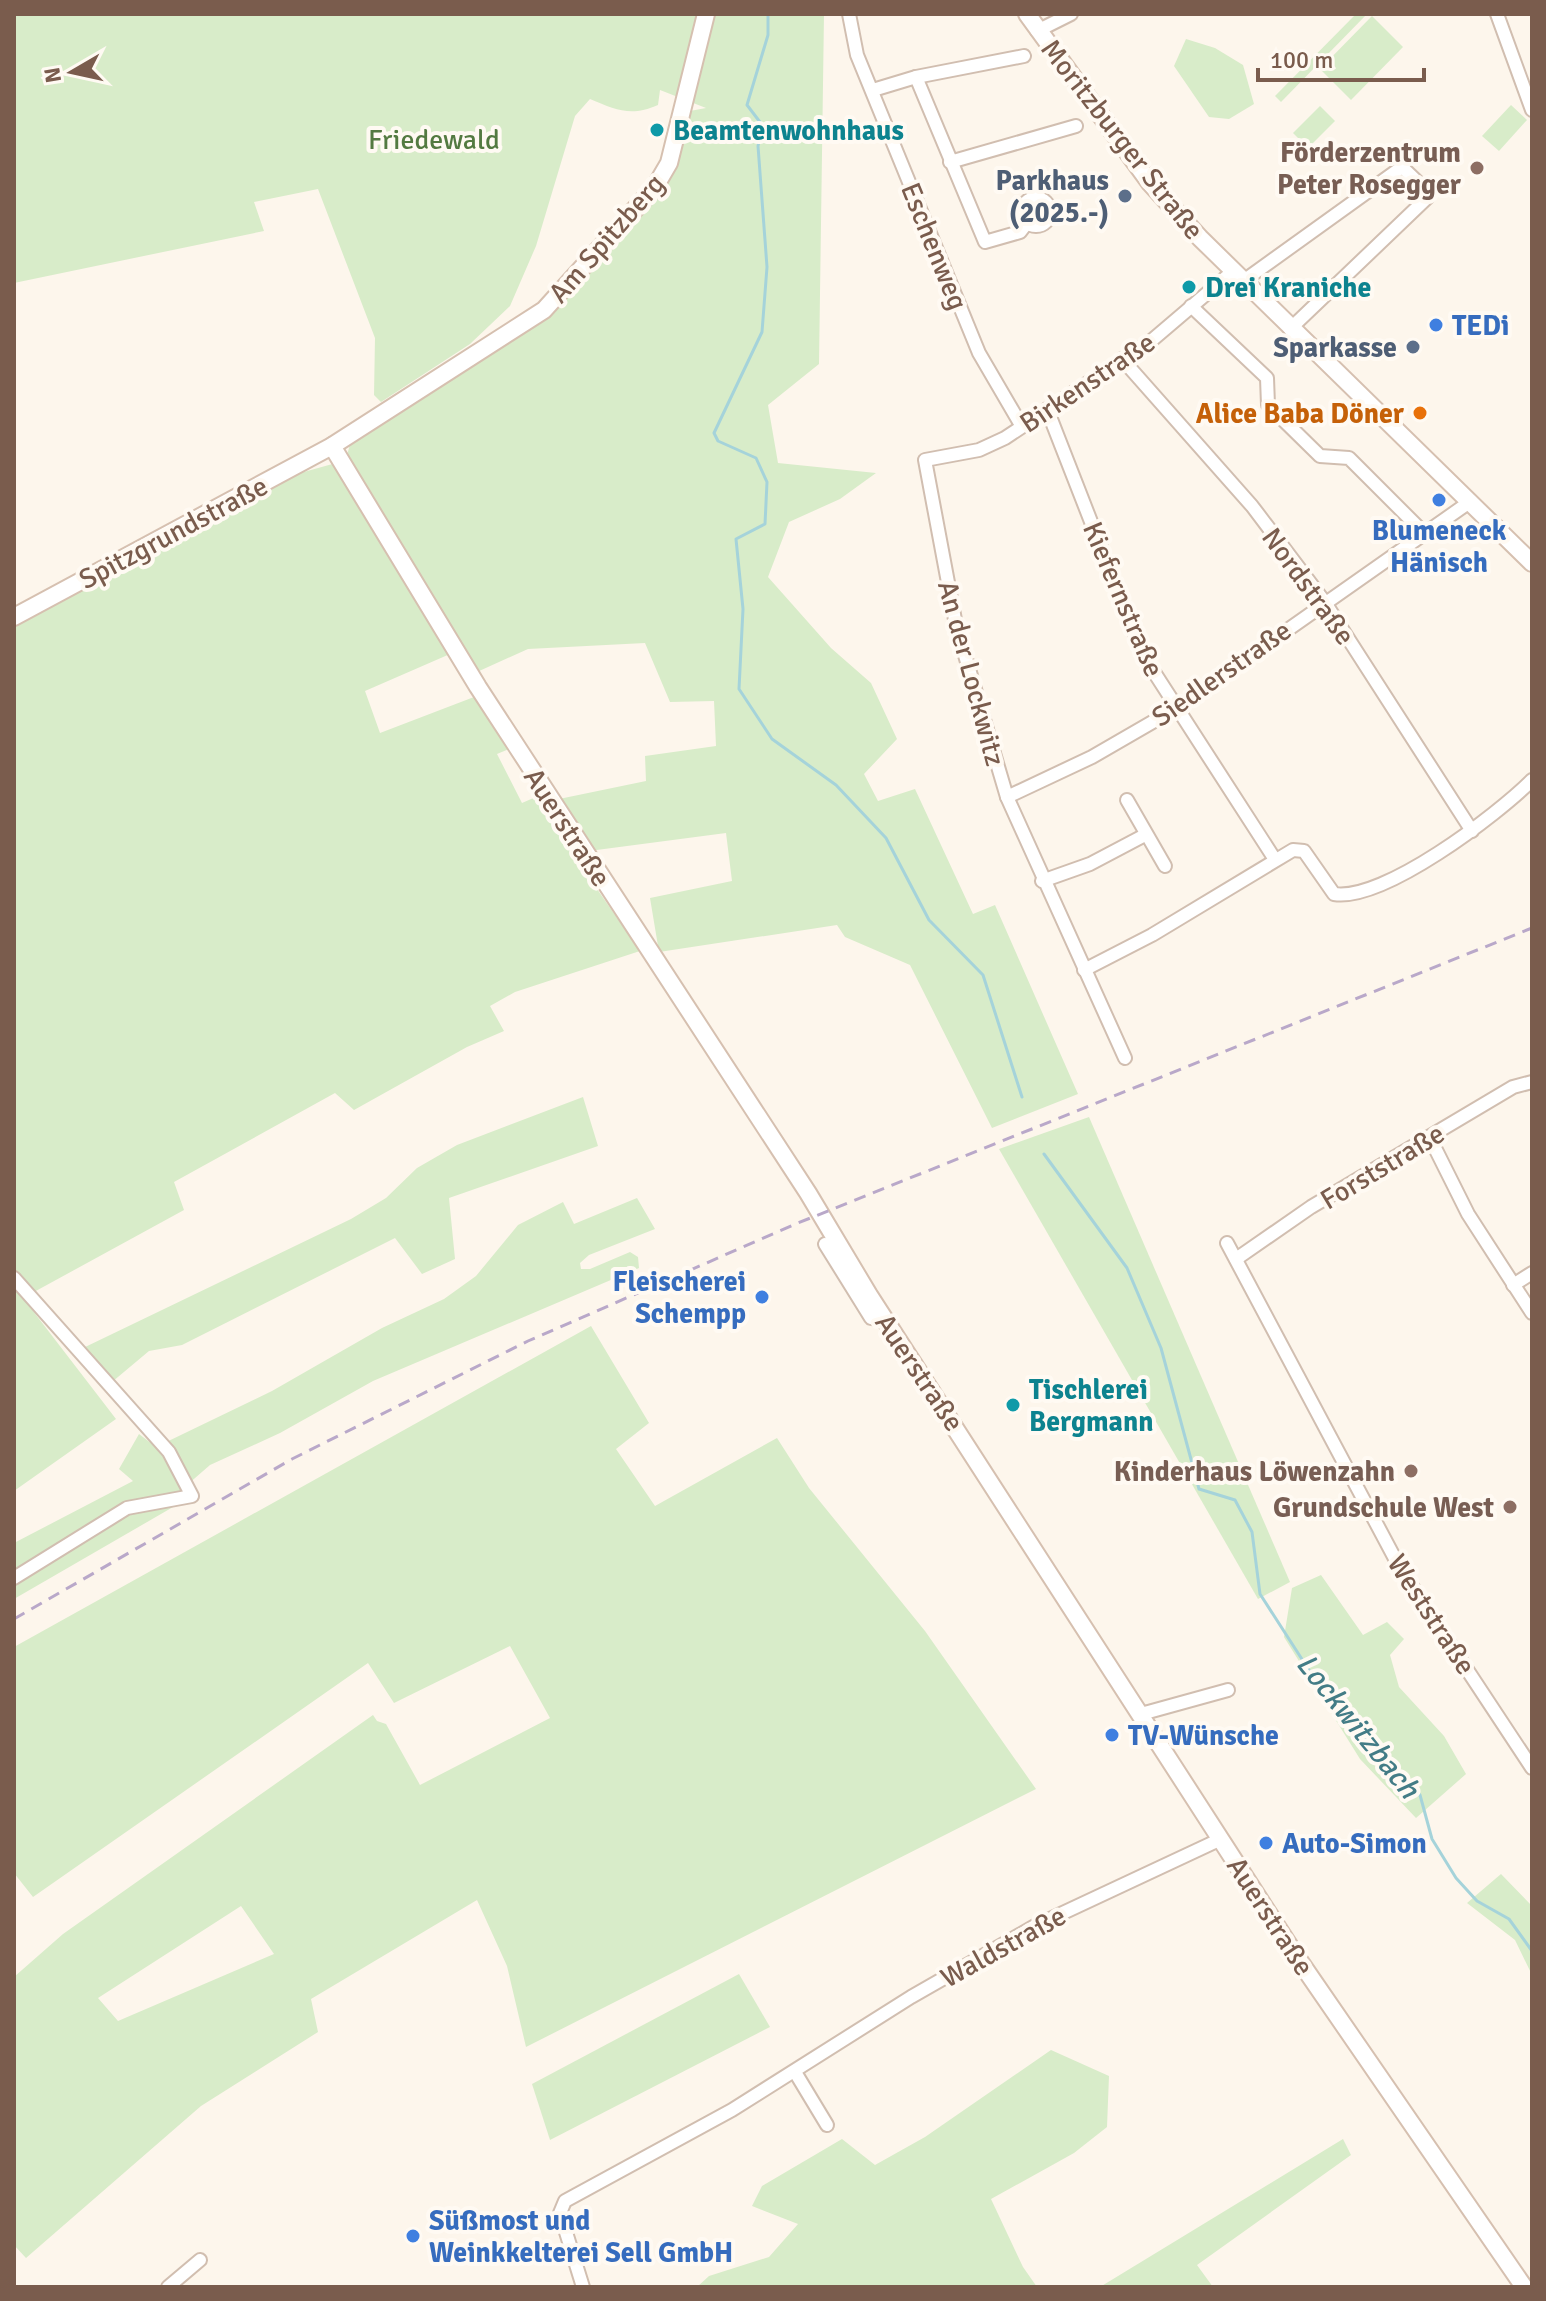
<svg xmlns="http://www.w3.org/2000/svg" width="1546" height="2301" viewBox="0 0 1546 2301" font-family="Signika,sans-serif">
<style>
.green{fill:#d8ecc9;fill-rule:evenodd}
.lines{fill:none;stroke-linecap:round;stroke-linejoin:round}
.stream{stroke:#a5d3da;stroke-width:3}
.street-casing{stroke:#d1beb0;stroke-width:16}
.secondary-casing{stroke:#d6c0b0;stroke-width:20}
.street{stroke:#fff;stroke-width:12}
.secondary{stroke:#fff;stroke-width:16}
.rail{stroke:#b9a8c9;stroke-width:3;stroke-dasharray:12 8;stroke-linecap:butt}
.culture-dot{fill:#0f9aa8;stroke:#fffaf3;stroke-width:3}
.education-dot{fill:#8d6e63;stroke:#fffaf3;stroke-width:3}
.service-dot{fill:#5c6f8a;stroke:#fffaf3;stroke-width:3}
.shop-dot{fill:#3f7fe0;stroke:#fffaf3;stroke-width:3}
.food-dot{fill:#e8710a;stroke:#fffaf3;stroke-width:3}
.labels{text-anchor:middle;stroke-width:8;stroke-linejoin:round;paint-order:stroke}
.culture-label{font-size:28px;font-weight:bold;fill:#0d838f;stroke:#fffaf3;text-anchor:start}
.park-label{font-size:28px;fill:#537a41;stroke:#fffaf3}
.street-label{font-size:28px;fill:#7a5c4d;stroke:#fffaf3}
.education-label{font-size:28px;font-weight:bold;fill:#785e54;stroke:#fffaf3;text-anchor:end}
.service-label{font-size:28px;font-weight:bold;fill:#4e5e75;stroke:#fffaf3;text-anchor:end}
.shop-label{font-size:28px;font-weight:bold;fill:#366cbe;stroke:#fffaf3;text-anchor:start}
.food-label{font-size:28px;font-weight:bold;fill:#c56008;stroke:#fffaf3;text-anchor:end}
.water-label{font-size:30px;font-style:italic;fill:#437c86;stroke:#fffaf3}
</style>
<rect width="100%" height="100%" fill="#fdf6ec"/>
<!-- green -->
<g class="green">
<path d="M14,14H824L819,364L768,405L778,463L876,473L840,499L789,522L768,577L831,648L871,683L897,739L864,774L878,801L915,789L973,914L995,905L1078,1094L992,1128L910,965L845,937L837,925L659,952L650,898L732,881L726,833L589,851L559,799L646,781L645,756L716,746L714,701L670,702L645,643L528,649L477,672L450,654L365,691L380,733L474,697L509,749L497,754L522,803L538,796L563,840L640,951L515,992L490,1006L504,1031L467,1047L354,1110L335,1093L174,1182L184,1210L23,1298L116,1419L14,1491V623L293,475L336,463L347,455L351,441L532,328L562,304L619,235L690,111L706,108L660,90L658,105C631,117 616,110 590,99L575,116L536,246L510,306L470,344L381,402L374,395L375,338L318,189L254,202L264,231L14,283Z"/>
<path d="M1356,14H1367L1281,102L1275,96Z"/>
<path d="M1372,16L1403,47L1351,100L1320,69Z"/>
<path d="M1186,39L1215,48L1243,65L1254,104L1229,119L1209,117L1174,66Z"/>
<path d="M1511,105L1527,120L1499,151L1482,136Z"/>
<path d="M1320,106L1335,121L1308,148L1293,133Z"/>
<path d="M583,1097L598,1146L449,1198L455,1259L422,1274L395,1238L182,1345L149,1351L112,1382L81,1349L351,1219L386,1198L417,1168L457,1145Z"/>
<path d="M1089,1117L1290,1582L1258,1599L999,1149Z"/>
<path d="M637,1198L655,1229L589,1255L580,1263L581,1269H590L630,1252L638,1257L639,1268L373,1381L280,1433L210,1465L187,1485L180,1503L14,1599V1543L133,1481L119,1469L139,1434L156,1447L272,1391L382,1328L444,1299L476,1276L518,1225L563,1202L574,1224Z"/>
<path d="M591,1326L649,1423L616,1449L655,1506L777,1438L809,1488L925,1631L1036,1789L526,2047L507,1966L477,1900L311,1999L318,2032L201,2106L26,2258L14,2245V1977L63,1934L373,1715L377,1721L386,1724L420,1785L550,1718L510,1646L394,1703L368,1663L33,1897L14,1873V1647ZM241,1906L274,1954L118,2021L98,1998Z"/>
<path d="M1321,1575L1363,1635L1387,1622L1404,1639L1390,1655L1399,1687L1444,1736L1466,1774L1416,1818L1360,1759L1284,1637L1292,1588Z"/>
<path d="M1501,1874L1532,1906V1975L1515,1940L1467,1903Z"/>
<path d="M739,1974L770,2027L550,2140L532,2084Z"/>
<path d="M1051,2050L1109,2076L1107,2127L1074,2153L991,2199L1023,2267L1037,2287H697L709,2276L769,2257L798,2224L752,2206L762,2186L842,2139L875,2165L925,2137Z"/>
<path d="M1343,2139L1351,2155L1197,2265L1213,2287H1100Z"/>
</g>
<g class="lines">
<!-- stream -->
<g class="stream">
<path d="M768,14V35L747,105L763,126L758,146L767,267L762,332L714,433L718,441L756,458L767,482L765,524L736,539L743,609L739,689L772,739L836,785L886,838L929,920L983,975L1022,1097"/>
<path d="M1044,1154L1127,1268L1161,1348L1199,1489L1235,1500L1252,1532L1260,1594L1325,1695L1420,1795L1432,1839L1456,1878L1477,1901L1509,1919L1532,1951"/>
</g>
<defs>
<g id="street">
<path d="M849,14L857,55L979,353L1021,425"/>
<path d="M1497,14L1532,110"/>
<path d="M1037,31L1071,14"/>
<path d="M916,77L985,242L1020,232L1027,223"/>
<path d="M873,90L916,77L1024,56"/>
<path d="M950,162L1076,126"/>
<circle cx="1036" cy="212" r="14"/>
<path d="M1242,282L1402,167L1426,190L1428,197L1290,329"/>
<path d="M1191,306L1267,378L1268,405L1320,456L1349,458L1426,535"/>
<path d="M1122,359L1252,506L1324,601L1472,831"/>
<path d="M1047,409L1143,655L1274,858"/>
<path d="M1007,797L1092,757L1175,709L1471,501"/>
<path d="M1127,800L1165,866"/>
<path d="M1042,881L1090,864L1145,835"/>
<path d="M1084,970L1152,935L1293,850L1304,851L1334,894C1383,902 1497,815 1532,780"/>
<path d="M1125,1058L1007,797L956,625L925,460L979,450L1005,438L1151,341L1232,272"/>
<path d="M1430,1138L1468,1214L1532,1313"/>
<path d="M1227,1243L1400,1568L1532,1768"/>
<path d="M825,1244L871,1318L887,1321"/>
<path d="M1236,1259L1311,1207L1513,1087L1532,1082"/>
<path d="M14,1278L169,1452L192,1496L127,1508L14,1578"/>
<path d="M1513,1285L1532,1273"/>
<path d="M1141,1714L1228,1690"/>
<path d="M795,2072L827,2125"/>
<path d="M168,2287L200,2260"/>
<path d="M583,2287L560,2213L565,2201L732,2110L911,1997L1035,1926L1221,1839"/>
</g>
<g id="secondary">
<path d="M1027,14L1150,183L1200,238L1532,563"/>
<path d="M332,446L478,687L808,1193L869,1295L1294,1953L1524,2287"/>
<path d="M14,617L332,446L544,310L655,187L669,163L706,14"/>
</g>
</defs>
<!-- street casing -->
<use href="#street" class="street-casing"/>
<!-- secondary casing -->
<use href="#secondary" class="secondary-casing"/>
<!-- street -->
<use href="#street" class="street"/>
<!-- secondary -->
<use href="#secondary" class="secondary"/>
<!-- rail -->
<path class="rail" d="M14,1619L292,1459L528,1341L798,1223L1532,928"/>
</g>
<!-- markers -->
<g class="culture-dot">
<circle cx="657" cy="130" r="8"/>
<circle cx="1189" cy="287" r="8"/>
<circle cx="1013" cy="1405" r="8"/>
</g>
<g class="education-dot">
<circle cx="1477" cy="168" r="8"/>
<circle cx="1411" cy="1471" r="8"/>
<circle cx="1510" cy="1507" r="8"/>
</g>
<g class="service-dot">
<circle cx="1125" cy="196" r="8"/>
<circle cx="1413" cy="347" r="8"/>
</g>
<g class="shop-dot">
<circle cx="1436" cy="325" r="8"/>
<circle cx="1439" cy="500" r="8"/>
<circle cx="762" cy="1297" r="8"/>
<circle cx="1112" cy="1735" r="8"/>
<circle cx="1266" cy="1843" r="8"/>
<circle cx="413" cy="2236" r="8"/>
</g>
<circle class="food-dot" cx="1420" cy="413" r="8"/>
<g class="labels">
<!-- culture labels -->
<g class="culture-label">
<text x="673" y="140">Beamtenwohnhaus</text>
<text x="1205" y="297">Drei Kraniche</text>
<text x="1029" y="1399">Tischlerei<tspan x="1029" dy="32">Bergmann</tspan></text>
</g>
<!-- park labels -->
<g class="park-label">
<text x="434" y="149">Friedewald</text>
</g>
<!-- street labels -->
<g class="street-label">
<text transform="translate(1123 139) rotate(52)" y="10">Moritzburger Straße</text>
<text transform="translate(606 238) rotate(-49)" y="10">Am Spitzberg</text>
<text transform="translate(935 246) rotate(68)" y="10">Eschenweg</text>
<text transform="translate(1087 382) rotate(-34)" y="10">Birkenstraße</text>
<text transform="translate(173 532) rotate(-28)" y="10">Spitzgrundstraße</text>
<text transform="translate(1309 586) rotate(54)" y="10">Nordstraße</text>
<text transform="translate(1124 599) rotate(67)" y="10">Kiefernstraße</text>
<text transform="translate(972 673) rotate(75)" y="10">An der Lockwitz</text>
<text transform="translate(1221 673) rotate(-35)" y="10">Siedlerstraße</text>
<text transform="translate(568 827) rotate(57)" y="10">Auerstraße</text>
<text transform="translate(1382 1166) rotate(-31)" y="10">Forststraße</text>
<text transform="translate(920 1372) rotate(56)" y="10">Auerstraße</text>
<text transform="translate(1432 1614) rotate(57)" y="10">Weststraße</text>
<text transform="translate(1271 1916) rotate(57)" y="10">Auerstraße</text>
<text transform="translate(1003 1946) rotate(-29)" y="10">Waldstraße</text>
</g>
<!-- education labels -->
<g class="education-label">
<text x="1461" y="162">Förderzentrum<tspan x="1461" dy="32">Peter Rosegger</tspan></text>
<text x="1395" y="1481">Kinderhaus Löwenzahn</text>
<text x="1494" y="1517">Grundschule West</text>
</g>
<!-- service labels -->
<g class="service-label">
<text x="1109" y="190">Parkhaus<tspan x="1109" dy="32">(2025.-)</tspan></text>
<text x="1397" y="357">Sparkasse</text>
</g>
<!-- shop labels -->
<g class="shop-label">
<text x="1452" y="335">TEDi</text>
<text x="1439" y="540" text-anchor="middle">Blumeneck<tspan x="1439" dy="32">Hänisch</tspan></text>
<text x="746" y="1291" text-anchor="end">Fleischerei<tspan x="746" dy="32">Schempp</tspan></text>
<text x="1128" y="1745">TV-Wünsche</text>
<text x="1282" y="1853">Auto-Simon</text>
<text x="429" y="2230">Süßmost und<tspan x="429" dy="32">Weinkkelterei Sell GmbH</tspan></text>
</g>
<!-- food labels -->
<g class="food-label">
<text x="1404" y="423">Alice Baba Döner</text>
</g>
<!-- water labels -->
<g class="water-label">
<text transform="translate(1358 1726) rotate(51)" y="10">Lockwitzbach</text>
</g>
</g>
<!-- border -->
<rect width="1546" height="2301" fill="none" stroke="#7a5c4d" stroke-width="32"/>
<!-- north arrow -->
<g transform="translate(72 72) rotate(261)" stroke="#fffaf3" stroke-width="6" paint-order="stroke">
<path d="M0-6L14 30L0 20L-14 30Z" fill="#7a5c4d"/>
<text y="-12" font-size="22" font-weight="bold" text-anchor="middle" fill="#7a5c4d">N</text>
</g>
<!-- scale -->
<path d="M1258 68v12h166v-12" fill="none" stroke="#7a5c4d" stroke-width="4"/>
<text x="1270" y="68" font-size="24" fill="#7a5c4d" stroke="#fffaf3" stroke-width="6" paint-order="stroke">100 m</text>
</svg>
